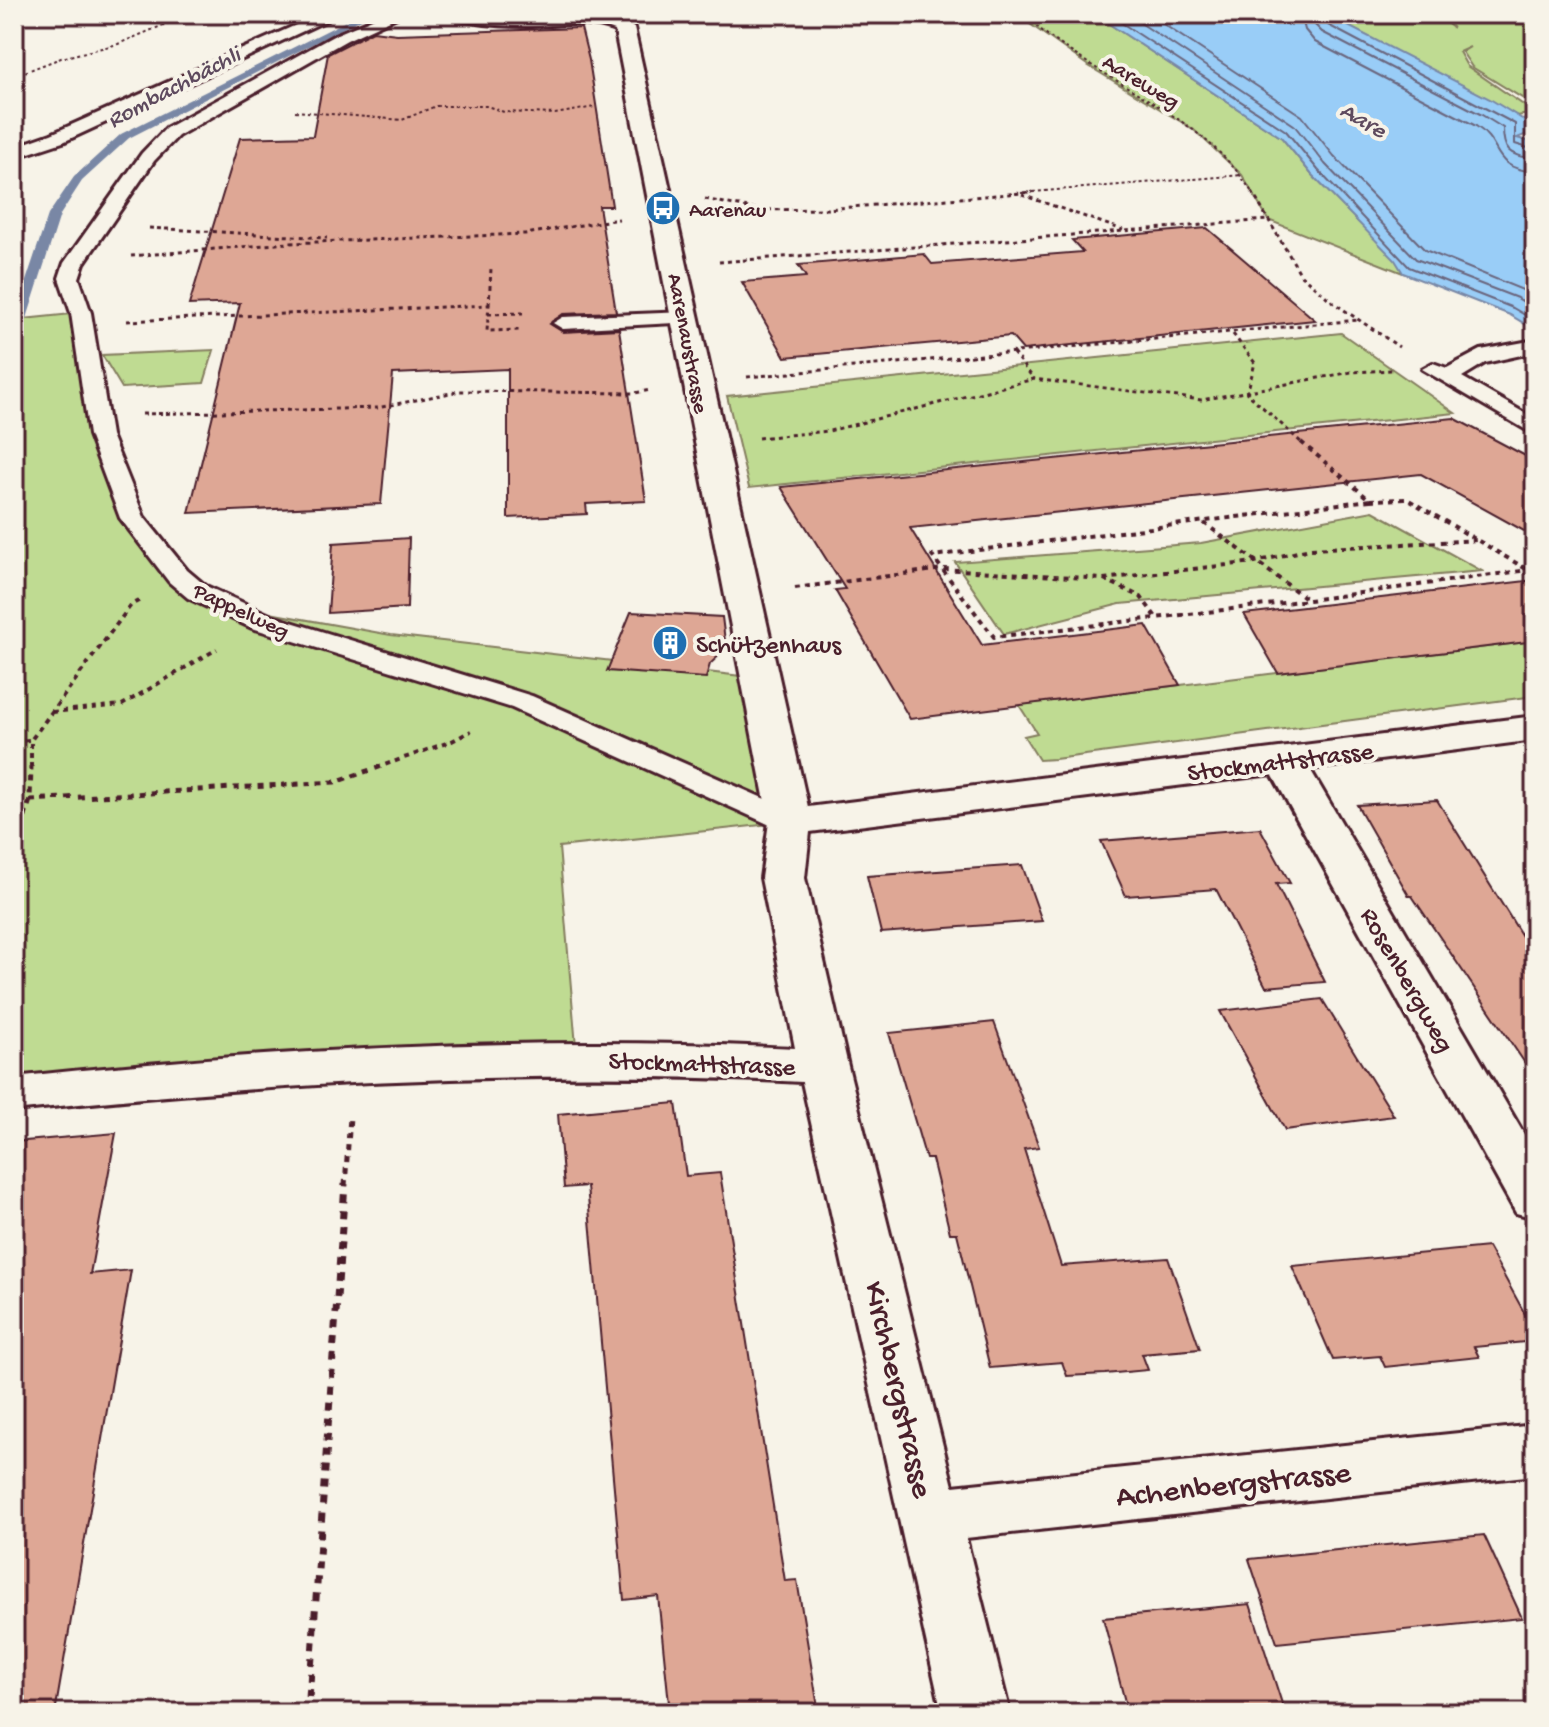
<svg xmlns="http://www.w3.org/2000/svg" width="1549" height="1727" viewBox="0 0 1549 1727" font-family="'Gochi Hand',sans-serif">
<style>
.green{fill:#bfdb92;stroke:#847d5e;stroke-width:2}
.water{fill:#99cdf7;stroke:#7987a5;stroke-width:2}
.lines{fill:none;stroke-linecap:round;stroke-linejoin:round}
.shore{stroke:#6a657d;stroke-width:2}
.stream{fill:#7987a5;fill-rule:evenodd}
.building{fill:#dea795;stroke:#4a1f2b;stroke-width:2}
.lane-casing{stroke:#4a1f2b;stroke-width:6}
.street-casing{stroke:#4a1f2b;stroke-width:6}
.path-far4{stroke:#4a1f2b;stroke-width:2;stroke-dasharray:3 3;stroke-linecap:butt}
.path-far3{stroke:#4a1f2b;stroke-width:3;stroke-dasharray:4 4;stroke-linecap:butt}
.path-far2{stroke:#4a1f2b;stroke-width:4;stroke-dasharray:5 5;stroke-linecap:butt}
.path-far1{stroke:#4a1f2b;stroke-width:5;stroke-dasharray:6 6;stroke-linecap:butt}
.path{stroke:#4a1f2b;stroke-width:7;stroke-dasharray:8 8;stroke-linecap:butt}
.lane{fill:#f7f3e8;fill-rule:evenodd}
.street{fill:#f7f3e8;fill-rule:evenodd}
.labels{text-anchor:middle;stroke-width:8;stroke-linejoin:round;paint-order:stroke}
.far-street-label{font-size:22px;fill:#4a1f2b;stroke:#f7f3e8}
.far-poi-label{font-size:22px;fill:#4a1f2b;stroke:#f7f3e8;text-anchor:start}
.far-water-label{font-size:24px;font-style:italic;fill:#5e4a5e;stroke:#f7f3e8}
.poi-label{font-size:26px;fill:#4a1f2b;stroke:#f7f3e8;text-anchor:start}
.street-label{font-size:26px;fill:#4a1f2b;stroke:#f7f3e8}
.near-street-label{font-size:32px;fill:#4a1f2b;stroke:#f7f3e8}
</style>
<rect width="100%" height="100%" fill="#f7f3e8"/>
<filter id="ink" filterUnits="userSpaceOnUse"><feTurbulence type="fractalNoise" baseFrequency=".0125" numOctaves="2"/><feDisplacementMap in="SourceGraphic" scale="16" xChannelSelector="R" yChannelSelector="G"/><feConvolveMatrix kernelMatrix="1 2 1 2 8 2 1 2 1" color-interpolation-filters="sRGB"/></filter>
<g filter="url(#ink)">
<!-- green -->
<g class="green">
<path d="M1016,14H1094L1282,138L1312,175L1396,260L1403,273L1268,220L1242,175L1193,129L1087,65Z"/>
<path d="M1325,14H1435L1453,28L1438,14H1535V106L1472,67L1462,52L1470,47L1459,52L1467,66L1535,113L1517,116Z"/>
<path d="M81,313L100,435L132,518L197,592L225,605L391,635L758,678L790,822L559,847L577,1058L14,1094V320Z"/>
<path d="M1341,333L1455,413L749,488L727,396Z"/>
<path d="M214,350L204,383L122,388L102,355Z"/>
<path d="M1373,511L1482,571L1120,604L1004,634L955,562L1201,543Z"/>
<path d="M1535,641V696L1055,759L1039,760L1024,736L1037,733L1019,705Z"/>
</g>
<!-- water -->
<path class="water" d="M1094,14H1325L1490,99L1535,127V131L1517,138L1535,143V330L1510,315L1403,273L1395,260L1312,175L1282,138Z"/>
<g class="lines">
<!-- shore -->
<g class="shore">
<path d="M1108,14L1286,131L1318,170L1409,267L1513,308L1535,321"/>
<path d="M1127,14L1294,125L1325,164L1416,259L1517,298L1535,309"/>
<path d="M1148,14L1302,116L1334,156L1425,250L1535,295"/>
<path d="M1301,14L1305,30L1315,42L1476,126C1504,144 1489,168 1535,172"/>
<path d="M1313,14L1315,25L1322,32L1482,115L1503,128C1503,155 1512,154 1535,160"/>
<path d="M1324,14L1328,25L1515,124V144L1535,150"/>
</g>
<!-- stream -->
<path class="stream" d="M360,14H371L129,138L82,181L60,215L21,337L14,341V317L48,215L74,177L121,134Z"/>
</g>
<!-- building -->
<g class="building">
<path d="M581,28L589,60L612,206H599L616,312L563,314L550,324L563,332L619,329L646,501L586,504L587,514L508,518V369L393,374L381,504L189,513L240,303L189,305L240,138L313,136L328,54L373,31L397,34Z"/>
<path d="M1207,228L1315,320L1023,350L1011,336L785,357L742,282L806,277L798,265L924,254L932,264L1083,252L1072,240Z"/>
<path d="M1454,418L1535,461V537L1421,474L910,528L982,645L1146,625L1180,685L910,719L835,590L845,589L781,487Z"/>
<path d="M409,538L407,608L328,613L333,543Z"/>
<path d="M1535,580V641L1278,673L1244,614Z"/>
<path d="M631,612L722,617L726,649L710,664L706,678L607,671Z"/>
<path d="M1437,800L1535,957V1078L1412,896H1409L1357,805Z"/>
<path d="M1260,828L1290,883L1276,884L1325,982L1266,987L1216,889L1126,896L1101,841Z"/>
<path d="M1022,865L1042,921L881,933L867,876Z"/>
<path d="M1322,999L1356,1055L1394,1116L1285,1130L1220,1011Z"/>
<path d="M994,1022L1039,1147L1024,1149L1061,1266L1168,1258L1200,1349L1142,1354L1148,1370L1105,1374L1067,1376L1062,1362L990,1368L957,1233H950L932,1159H926L889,1033Z"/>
<path d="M676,1103L686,1176L720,1173L785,1581L797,1580L819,1713H670L658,1596L624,1600L587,1186L564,1188L558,1114Z"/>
<path d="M116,1133L90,1274L131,1270L55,1713H14V1142Z"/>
<path d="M1488,1247L1535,1332V1341L1474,1347L1479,1357L1385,1367L1380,1356L1333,1360L1292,1266Z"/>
<path d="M1484,1535L1522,1618L1277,1643L1249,1559Z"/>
<path d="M1250,1604L1285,1713H1128L1103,1618Z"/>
</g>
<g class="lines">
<defs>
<g id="lane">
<path d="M321,14H340L63,142L14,158V147L51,134Z"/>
<path d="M384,14H403L347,40L178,136L154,161L84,263L79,278L91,313L111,435L144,517L187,570L206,586L272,616L532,696L801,815L806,822L801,829L790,831L779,829L512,708L252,628L188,598L169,582L120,518L89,435L71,313L59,278L64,263L142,153L166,128L337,34Z"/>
<path d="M686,312L693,314L696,318L693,322L563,329L553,323L563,317Z"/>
<path d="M1535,340V352L1485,363L1462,377L1535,419V435L1422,369L1433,363L1447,368L1481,350Z"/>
</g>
<path id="street" d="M448,14H600L620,19L634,28L808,807L1535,716V740L1310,769L1535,1153V1218L1516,1213L1272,774L810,832L805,878L848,1066L953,1486L1535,1425V1475L966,1538L1010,1713H942L802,1082C538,1068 276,1082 14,1111V1077C274,1049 533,1035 795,1048L761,878L769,822L615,31C587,19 556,26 527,26C502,26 475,24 451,18Z"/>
</defs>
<!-- lane casing -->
<use href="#lane" class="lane-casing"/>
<!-- street casing -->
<use href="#street" class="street-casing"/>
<!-- path-far4 -->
<g class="path-far4">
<path d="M1023,14C1094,82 1202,110 1253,194"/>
<path d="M1508,14L1535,25"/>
<path d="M14,76L61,58L118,44L190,14"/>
<path d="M295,111L402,120L436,106H487L504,112L555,114L595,107"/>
<path d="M1009,194L1242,175"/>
</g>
<!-- path-far3 -->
<g class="path-far3">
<path d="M1252,192L1301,275L1334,303L1399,347"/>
<path d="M1022,195L1123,230"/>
<path d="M705,199L758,210L827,209L1033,192"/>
<path d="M711,217L752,211"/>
<path d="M149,228L327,238"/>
<path d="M131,256L289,243L525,234L619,219"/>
<path d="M719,262L1268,220"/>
<path d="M489,305L491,268"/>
<path d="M488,314L523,313"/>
<path d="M127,321L489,305L487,331L521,330"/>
<path d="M1233,334L1255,363L1247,393L1303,444"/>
<path d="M1013,353L1034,379"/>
<path d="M747,377L1359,320"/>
<path d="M142,414L377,408L460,391L635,393L650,390"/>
<path d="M758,438L829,431L1034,379L1201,400L1351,372L1393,370"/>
</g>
<!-- path-far2 -->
<g class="path-far2">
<path d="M1301,442L1370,500L932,556L994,637L1309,600L1528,570L1535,576"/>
<path d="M1370,500L1407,499L1528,570"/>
<path d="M1204,523L1308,600"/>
<path d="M1104,579L1141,597L1156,617"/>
<path d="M795,588L943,569L1103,579L1255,562L1310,549L1478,540"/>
<path d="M52,712L122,705L217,649"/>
<path d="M14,741L31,740"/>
<path d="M31,768V740L131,605L140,600"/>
<path d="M376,768L452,741L471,731"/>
</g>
<!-- path-far1 -->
<g class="path-far1">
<path d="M30,800L335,782L382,766"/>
<path d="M14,852L30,800L31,766"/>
<path d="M345,1186L350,1117"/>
</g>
<!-- path -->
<path class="path" d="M308,1713L345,1184"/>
<!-- lane -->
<use href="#lane" class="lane"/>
<!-- street -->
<use href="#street" class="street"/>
</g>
</g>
<!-- icons -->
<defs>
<symbol id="bus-disc" viewBox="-11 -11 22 22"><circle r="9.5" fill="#1f6fb2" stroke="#f7f3e8"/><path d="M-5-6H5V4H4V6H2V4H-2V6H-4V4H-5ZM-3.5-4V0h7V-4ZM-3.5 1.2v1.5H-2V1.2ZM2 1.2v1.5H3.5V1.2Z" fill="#fff"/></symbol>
<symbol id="building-disc" viewBox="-11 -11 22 22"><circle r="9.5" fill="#1f6fb2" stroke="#f7f3e8"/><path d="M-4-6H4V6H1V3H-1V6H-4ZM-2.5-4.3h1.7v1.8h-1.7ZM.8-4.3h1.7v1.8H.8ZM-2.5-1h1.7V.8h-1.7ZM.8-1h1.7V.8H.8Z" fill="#fff"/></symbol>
</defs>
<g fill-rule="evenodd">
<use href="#bus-disc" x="643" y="188" width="40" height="40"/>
<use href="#building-disc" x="650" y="623" width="40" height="40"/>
</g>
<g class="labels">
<!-- far-street labels -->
<g class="far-street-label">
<text transform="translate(1142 80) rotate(31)" y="8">Aareweg</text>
<text transform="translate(690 343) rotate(79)" y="8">Aarenaustrasse</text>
<text transform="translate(242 609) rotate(25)" y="8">Pappelweg</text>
</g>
<!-- far-poi labels -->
<g class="far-poi-label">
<text x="689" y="216">Aarenau</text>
</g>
<!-- far-water labels -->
<g class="far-water-label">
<text transform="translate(173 86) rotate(-28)" y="8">Rombachbächli</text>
<text transform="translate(1364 119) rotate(30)" y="8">Aare</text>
</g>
<!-- poi labels -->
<g class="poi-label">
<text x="696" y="652">Schützenhaus</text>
</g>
<!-- street labels -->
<g class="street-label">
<text transform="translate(1280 760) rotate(-7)" y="9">Stockmattstrasse</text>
<text transform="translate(1409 979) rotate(60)" y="9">Rosenbergweg</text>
<text transform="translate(702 1062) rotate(2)" y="9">Stockmattstrasse</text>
</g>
<!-- near-street labels -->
<g class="near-street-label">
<text transform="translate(901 1389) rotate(77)" y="11">Kirchbergstrasse</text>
<text transform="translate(1233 1482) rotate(-6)" y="11">Achenbergstrasse</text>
</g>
</g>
<!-- margin -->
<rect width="1549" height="1727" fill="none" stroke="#f7f3e8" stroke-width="48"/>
<rect x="24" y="24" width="1501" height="1679" fill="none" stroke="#4a1f2b" stroke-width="3" filter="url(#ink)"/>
</svg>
